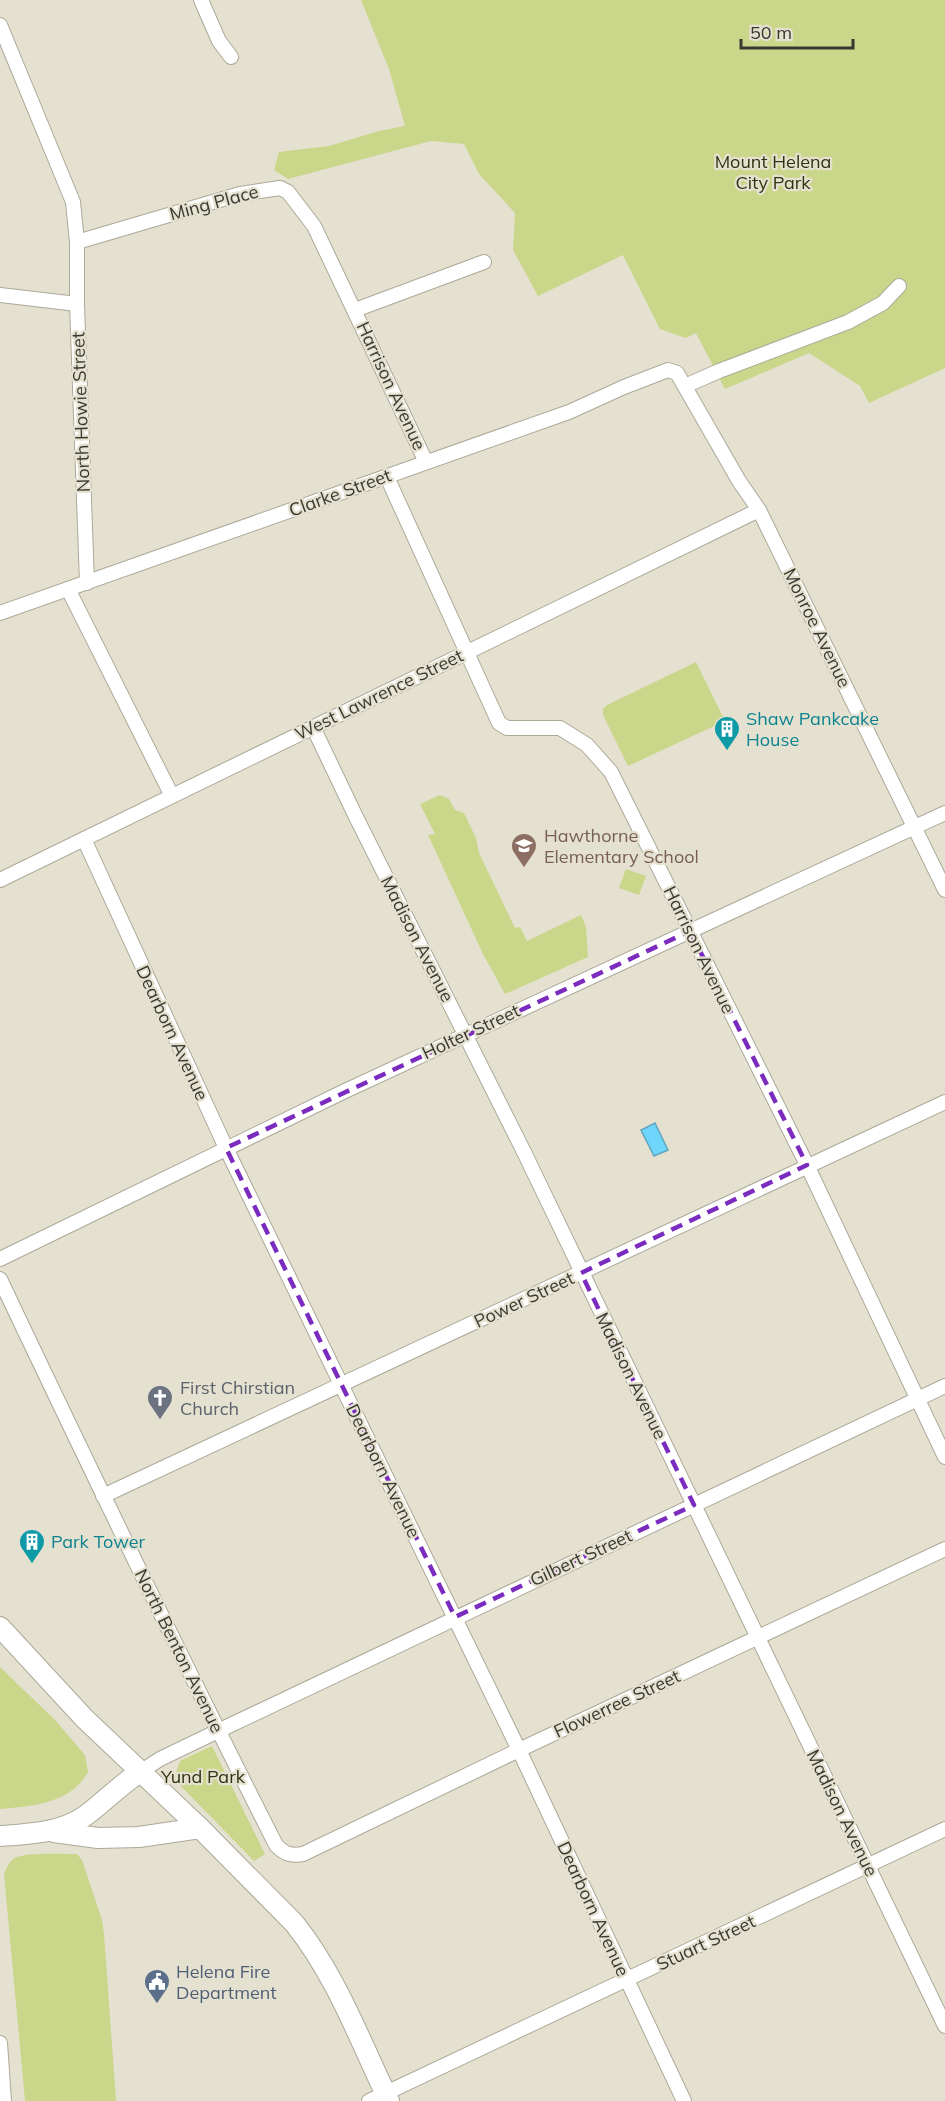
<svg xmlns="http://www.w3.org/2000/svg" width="945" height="2101" viewBox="0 0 945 2101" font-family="Mulish,sans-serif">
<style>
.green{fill:#cad689}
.water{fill:#6fd5fa;stroke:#5fa6be;stroke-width:1.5}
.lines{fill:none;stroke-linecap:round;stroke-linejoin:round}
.street-casing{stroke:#aca999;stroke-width:16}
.secondary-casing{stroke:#aca999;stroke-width:22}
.street{stroke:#fff;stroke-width:14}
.secondary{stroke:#fff;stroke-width:20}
.marked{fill:none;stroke:#7b2cbf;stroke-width:4.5;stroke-dasharray:12 8;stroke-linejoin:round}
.labels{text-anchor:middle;stroke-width:4.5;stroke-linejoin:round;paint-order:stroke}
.park-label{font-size:18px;fill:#2f3310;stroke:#e5e1d0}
.street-label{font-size:18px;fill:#393831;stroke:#e5e1d0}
.culture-label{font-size:18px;fill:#0d838f;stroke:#e5e1d0;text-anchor:start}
.education-label{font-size:18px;fill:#785e54;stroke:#e5e1d0;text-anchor:start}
.worship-label{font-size:18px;fill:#5b616d;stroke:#e5e1d0;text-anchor:start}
.service-label{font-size:18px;fill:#4e5e75;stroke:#e5e1d0;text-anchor:start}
</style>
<rect width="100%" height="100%" fill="#e5e1d0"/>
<!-- green -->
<g class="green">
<path d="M361,0H945V368L869,403L860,386L809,353L725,389L696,333L686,338L660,329L623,255L538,296L513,250L515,213L479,174L464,144L431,141L288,179L274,170L279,152L329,146L379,131L405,126L389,69Z"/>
<path d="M696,662L725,721L628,766L603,715V709L607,705Z"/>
<path d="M440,795L449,799L455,810L464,813L476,838L479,853L515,928L520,927L527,941L581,915L586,927L588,957L505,994L483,954L428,835L435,834L420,804Z"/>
<path d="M626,869L646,876L639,895L619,888Z"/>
<path d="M0,1667L56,1721L85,1755L88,1772C70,1804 33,1806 0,1809Z"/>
<path d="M212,1746L265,1854L254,1861L174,1779L180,1761Z"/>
<path d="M77,1854L82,1860L102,1920L104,1934L116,2101H25L4,1874C7,1868 9,1861 15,1858C25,1852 63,1854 77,1854Z"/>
</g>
<!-- water -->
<path class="water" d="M655,1123L668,1150L654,1156L641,1130Z"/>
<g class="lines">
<defs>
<g id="street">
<path d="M201,0L219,41L231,57"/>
<path d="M0,25L73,202L77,242V304L87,583"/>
<path d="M77,242L240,194L280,188L288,192L314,226L426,462"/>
<path d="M0,295L77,304"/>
<path d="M355,310L484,262"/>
<path d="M685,386L719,371L848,322L883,303L899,286"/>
<path d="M387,477L499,723L507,728H560L587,745L611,772L807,1165L945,1457"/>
<path d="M68,589L172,796"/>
<path d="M0,613L569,412L624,387L668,370L677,373L739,481L759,510L945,890"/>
<path d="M313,727L356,817L524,1152L945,2026"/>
<path d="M84,839L226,1148L519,1750L684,2101"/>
<path d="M0,880L759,510"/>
<path d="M0,1259L345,1091L945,813"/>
<path d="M0,1279C90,1469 181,1658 276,1845C284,1854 291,1856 303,1854L519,1750L945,1549"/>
<path d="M103,1496L945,1102"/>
<path d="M140,1772L160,1759L218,1731L945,1386"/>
<path d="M0,2043L4,2101"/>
<path d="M369,2101L945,1829"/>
</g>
<g id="secondary">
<path d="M0,1627L84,1718L200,1828L294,1923C336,1975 360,2041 389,2101"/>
<path d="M54,1832L98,1838L139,1837L200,1828"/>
<path d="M0,1836C29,1834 60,1833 85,1816C104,1802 120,1785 140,1772"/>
</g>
</defs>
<!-- street casing -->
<use href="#street" class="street-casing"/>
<!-- secondary casing -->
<use href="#secondary" class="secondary-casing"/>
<!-- street -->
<use href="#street" class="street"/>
<!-- secondary -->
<use href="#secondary" class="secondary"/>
</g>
<!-- marked area -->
<path class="marked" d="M690,931L807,1165L581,1273L694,1505L455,1617L226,1148Z"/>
<!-- icons -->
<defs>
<symbol id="building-pin" viewBox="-11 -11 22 30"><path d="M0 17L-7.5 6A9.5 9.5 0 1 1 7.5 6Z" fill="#0f9aa8" stroke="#e5e1d0"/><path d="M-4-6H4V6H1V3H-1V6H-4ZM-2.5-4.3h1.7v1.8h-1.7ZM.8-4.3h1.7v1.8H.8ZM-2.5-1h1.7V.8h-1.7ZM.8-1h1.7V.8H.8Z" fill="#fff"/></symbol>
<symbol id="school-pin" viewBox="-11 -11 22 30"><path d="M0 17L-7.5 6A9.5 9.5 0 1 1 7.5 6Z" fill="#8d6e63" stroke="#e5e1d0"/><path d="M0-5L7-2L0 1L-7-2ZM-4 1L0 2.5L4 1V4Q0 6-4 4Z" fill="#fff"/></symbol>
<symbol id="church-pin" viewBox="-11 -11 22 30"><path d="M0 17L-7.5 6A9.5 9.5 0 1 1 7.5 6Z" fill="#6b7280" stroke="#e5e1d0"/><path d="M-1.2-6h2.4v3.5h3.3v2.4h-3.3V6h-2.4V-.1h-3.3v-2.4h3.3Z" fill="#fff"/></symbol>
<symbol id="civic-pin" viewBox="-11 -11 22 30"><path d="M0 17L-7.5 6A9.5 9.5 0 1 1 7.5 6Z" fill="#5c6f8a" stroke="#e5e1d0"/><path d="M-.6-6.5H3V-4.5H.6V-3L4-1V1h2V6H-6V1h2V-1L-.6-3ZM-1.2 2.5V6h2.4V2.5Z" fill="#fff"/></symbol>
</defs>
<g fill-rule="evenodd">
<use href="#building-pin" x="712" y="714" width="30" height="40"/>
<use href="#school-pin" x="509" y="831" width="30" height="40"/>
<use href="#church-pin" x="145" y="1383" width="30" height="40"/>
<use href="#building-pin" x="17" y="1527" width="30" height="40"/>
<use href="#civic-pin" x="142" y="1967" width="30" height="40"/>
</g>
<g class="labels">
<!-- park labels -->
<g class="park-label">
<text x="773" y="168">Mount Helena<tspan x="773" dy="21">City Park</tspan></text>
<text x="203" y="1783">Yund Park</text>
</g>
<!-- street labels -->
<g class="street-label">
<text transform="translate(214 203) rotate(-15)" y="6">Ming Place</text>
<text transform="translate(391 386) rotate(65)" y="6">Harrison Avenue</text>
<text transform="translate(81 412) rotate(-92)" y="6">North Howie Street</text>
<text transform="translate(340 493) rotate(-20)" y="6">Clarke Street</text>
<text transform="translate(817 628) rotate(64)" y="6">Monroe Avenue</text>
<text transform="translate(379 695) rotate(-26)" y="6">West Lawrence Street</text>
<text transform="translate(417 939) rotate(63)" y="6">Madison Avenue</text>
<text transform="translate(699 950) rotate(64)" y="6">Harrison Avenue</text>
<text transform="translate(471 1032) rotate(-25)" y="6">Holter Street</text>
<text transform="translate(172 1033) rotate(65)" y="6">Dearborn Avenue</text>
<text transform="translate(524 1300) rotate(-25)" y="6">Power Street</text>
<text transform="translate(631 1376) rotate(64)" y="6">Madison Avenue</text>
<text transform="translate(383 1471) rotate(64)" y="6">Dearborn Avenue</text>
<text transform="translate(581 1558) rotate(-25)" y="6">Gilbert Street</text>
<text transform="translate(179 1651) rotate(64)" y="6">North Benton Avenue</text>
<text transform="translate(617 1704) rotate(-25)" y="6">Flowerree Street</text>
<text transform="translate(842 1813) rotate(64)" y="6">Madison Avenue</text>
<text transform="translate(593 1909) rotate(65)" y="6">Dearborn Avenue</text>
<text transform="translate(706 1943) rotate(-25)" y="6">Stuart Street</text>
</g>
<!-- culture labels -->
<g class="culture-label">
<text x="746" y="725">Shaw Pankcake<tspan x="746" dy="21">House</tspan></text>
<text x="51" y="1548">Park Tower</text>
</g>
<!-- education labels -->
<g class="education-label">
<text x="544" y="842">Hawthorne<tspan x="544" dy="21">Elementary School</tspan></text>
</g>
<!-- worship labels -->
<g class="worship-label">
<text x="180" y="1394">First Chirstian<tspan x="180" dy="21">Church</tspan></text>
</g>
<!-- service labels -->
<g class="service-label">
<text x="176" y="1978">Helena Fire<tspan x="176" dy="21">Department</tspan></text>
</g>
</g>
<!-- scale -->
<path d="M741 39v9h112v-9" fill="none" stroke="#393831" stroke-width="3"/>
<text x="750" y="39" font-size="18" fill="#393831" stroke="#e5e1d0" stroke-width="4.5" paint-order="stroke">50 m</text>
</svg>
